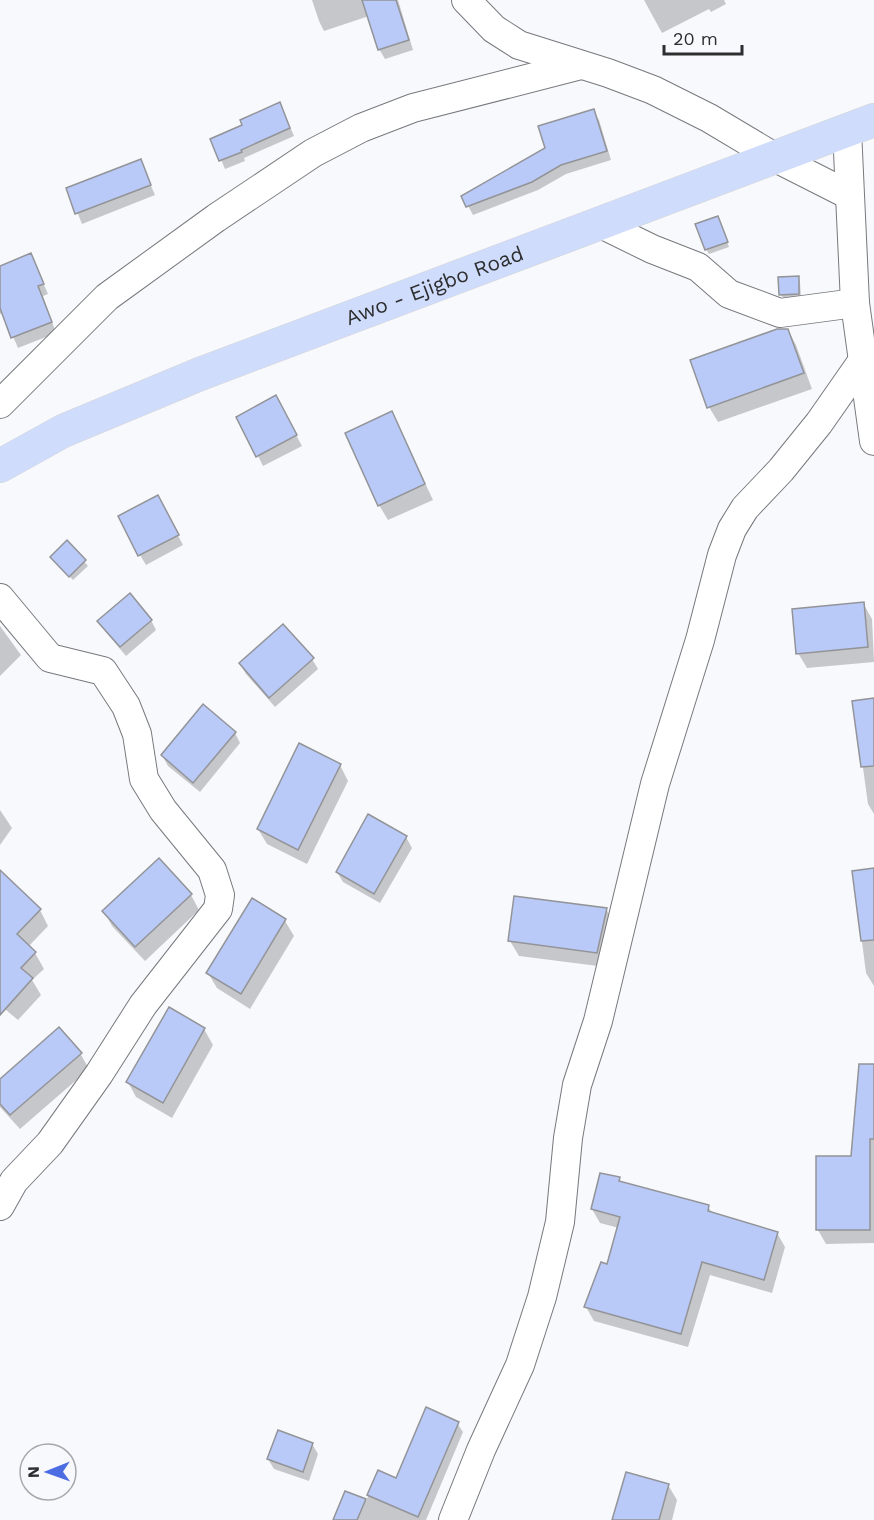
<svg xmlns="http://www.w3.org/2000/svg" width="874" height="1520" viewBox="0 0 874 1520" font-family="'Work Sans',sans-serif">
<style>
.shadow{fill:#0003}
.building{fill:#b9caf8;stroke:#939498;stroke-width:1.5}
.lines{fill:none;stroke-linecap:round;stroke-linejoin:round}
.minor-casing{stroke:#78797d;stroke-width:30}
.major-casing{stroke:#d5d5d5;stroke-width:34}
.minor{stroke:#fff;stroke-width:28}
.major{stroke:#d0dcfb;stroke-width:33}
.labels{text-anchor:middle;stroke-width:4.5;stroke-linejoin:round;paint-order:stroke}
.street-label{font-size:21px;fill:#2d2e2f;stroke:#f8f9fd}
</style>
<rect width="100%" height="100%" fill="#f8f9fd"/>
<!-- shadow -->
<g class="shadow">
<path d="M312,0H398L413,50L385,59L379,49L369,16L324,31L319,21Z"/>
<path d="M644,0H724L726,4L711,12L709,9L662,33Z"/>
<path d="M593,111L599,120L611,160L566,174L538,190L473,215L468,206L546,149Z"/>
<path d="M284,112L294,136L244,158L245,161L225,169L212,139Z"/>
<path d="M140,161L155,195L82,224L68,189Z"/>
<path d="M718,217L729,247L709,254L706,249Z"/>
<path d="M31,255L48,294L43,296L56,333L18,348L3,313L0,314V268Z"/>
<path d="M798,277L800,282L801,298L784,299L781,295Z"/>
<path d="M788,330L796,345L812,389L718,422L709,407L692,361Z"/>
<path d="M281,407L302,446L263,466L258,456Z"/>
<path d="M392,413L433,500L388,520L379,505Z"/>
<path d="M163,507L183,545L146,565L140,555Z"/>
<path d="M67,542L88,566L73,580L55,562Z"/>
<path d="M863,603L872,619L874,662L807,668L798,653Z"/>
<path d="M151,620L156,630L126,656L105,631L99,621Z"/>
<path d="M0,626L21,655L0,676Z"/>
<path d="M312,659L318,669L275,707L246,674L240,664Z"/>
<path d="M874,700V814L868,804L854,703Z"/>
<path d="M235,733L240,743L200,792L168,766L162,755Z"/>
<path d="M340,765L348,781L307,864L267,844L258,829Z"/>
<path d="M0,810L12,828L0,845Z"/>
<path d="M406,837L412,848L380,903L343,882L337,872Z"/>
<path d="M874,869V986L866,973L853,872Z"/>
<path d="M0,883L40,910L48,926L28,947L35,953L44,969L32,980L41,995L18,1020L0,1005Z"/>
<path d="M191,895L199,910L145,961L112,926L104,911Z"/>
<path d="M252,900L285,921L294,936L250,1009L217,988L208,973Z"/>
<path d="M606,909L615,924L606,967L519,956L510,941Z"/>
<path d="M169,1009L204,1029L213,1045L172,1118L136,1097L128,1082Z"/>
<path d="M80,1053L89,1069L20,1129L0,1107V1081Z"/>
<path d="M874,1115V1243L826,1244L818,1230Z"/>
<path d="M619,1179L621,1183L708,1207L713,1214L777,1233L785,1247L772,1293L710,1275L688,1347L594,1321L586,1307L608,1266L619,1228L600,1223L592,1209Z"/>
<path d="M457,1423L463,1432L426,1520H335L345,1492L366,1501L379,1472L396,1480Z"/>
<path d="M312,1444L318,1454L309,1481L274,1469L268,1459Z"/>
<path d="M668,1485L677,1500L672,1520H614Z"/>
</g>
<!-- building -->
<g class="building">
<path d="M362,0H396L409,40L378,50Z"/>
<path d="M280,102L290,128L241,150L242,152L219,161L210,139L242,125L240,120Z"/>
<path d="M594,109L607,151L561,165L532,182L466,207L461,196L545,148L538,126Z"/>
<path d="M141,159L151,185L75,214L66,188Z"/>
<path d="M718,216L728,242L705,250L695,224Z"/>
<path d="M31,253L44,284L38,286L52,322L11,338L0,308V266Z"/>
<path d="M799,276V294L779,295L778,277Z"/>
<path d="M777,329H788L804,373L707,408L690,360Z"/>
<path d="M276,395L297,435L256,457L236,417Z"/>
<path d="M392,411L425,484L378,506L345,433Z"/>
<path d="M158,495L179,535L138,556L118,516Z"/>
<path d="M67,540L86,560L69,577L50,557Z"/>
<path d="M130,593L152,620L120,647L97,621Z"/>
<path d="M864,602L868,647L796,654L792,609Z"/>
<path d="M283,624L314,658L269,698L239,663Z"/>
<path d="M874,698V766L861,767L852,701Z"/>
<path d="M203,704L236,732L193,783L161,755Z"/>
<path d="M299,743L341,764L298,850L257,829Z"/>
<path d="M368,814L407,836L374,894L336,872Z"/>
<path d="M159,858L192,894L135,947L102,911Z"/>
<path d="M874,868V940L861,941L852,871Z"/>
<path d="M0,870L41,909L17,934L36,952L21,968L33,978L0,1015Z"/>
<path d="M514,896L607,908L597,953L508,941Z"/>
<path d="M252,898L286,919L241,994L206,973Z"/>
<path d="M169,1007L205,1028L163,1103L126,1082Z"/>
<path d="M59,1027L82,1053L10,1115L0,1104V1079Z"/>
<path d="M859,1064H874V1139H870V1230H816V1156H851Z"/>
<path d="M600,1173L620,1177L619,1181L709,1205L708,1211L778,1232L764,1280L702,1262L681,1334L584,1307L601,1262L607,1264L620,1217L591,1209Z"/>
<path d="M426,1407L459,1422L418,1517L367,1495L378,1470L396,1478Z"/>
<path d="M278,1430L313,1443L303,1472L267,1459Z"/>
<path d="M626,1472L669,1484L659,1520H612Z"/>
<path d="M345,1491L366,1499L357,1520H333Z"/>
</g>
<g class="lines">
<defs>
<g id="minor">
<path d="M466,0L494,29L519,45L608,73L653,90L709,118L776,158L849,195"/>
<path d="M847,130L855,303L874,441"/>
<path d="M599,223L652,249L698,267L729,294L780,313L855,303"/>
<path d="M0,404L107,297L216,218L313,153L361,128L413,108L581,65"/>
<path d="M0,598L50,658L103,671L126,706L137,734L144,779L163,810L212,870L220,895L218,909L143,1005L99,1074L50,1143L14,1181L0,1206"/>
<path d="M453,1520L481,1450L520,1365L542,1297L560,1222L568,1138L577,1085L598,1021L655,784L700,640L722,555L732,529L745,508L781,470L819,423L863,360"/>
</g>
<g id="major">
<path id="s1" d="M0,466L63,431L200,374L874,120"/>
</g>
</defs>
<!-- minor casing -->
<use href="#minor" class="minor-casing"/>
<!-- major casing -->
<use href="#major" class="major-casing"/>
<!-- minor -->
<use href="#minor" class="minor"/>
<!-- major -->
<use href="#major" class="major"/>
</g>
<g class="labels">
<!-- street labels -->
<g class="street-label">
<text dy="7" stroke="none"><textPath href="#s1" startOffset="471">Awo - Ejigbo Road</textPath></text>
</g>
</g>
<!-- north arrow -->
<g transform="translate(48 1472) rotate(269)"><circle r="28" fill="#f8f9fd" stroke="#a7a8ab" stroke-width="1.5"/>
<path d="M0-4.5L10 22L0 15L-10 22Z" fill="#4d6ee2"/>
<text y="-9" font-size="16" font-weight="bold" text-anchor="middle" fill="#2d2e2f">N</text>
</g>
<!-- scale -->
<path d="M664 45v9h78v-9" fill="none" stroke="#2d2e2f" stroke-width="3"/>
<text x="673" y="45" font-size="18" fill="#2d2e2f" stroke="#f8f9fd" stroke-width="4.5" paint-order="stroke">20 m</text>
</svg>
